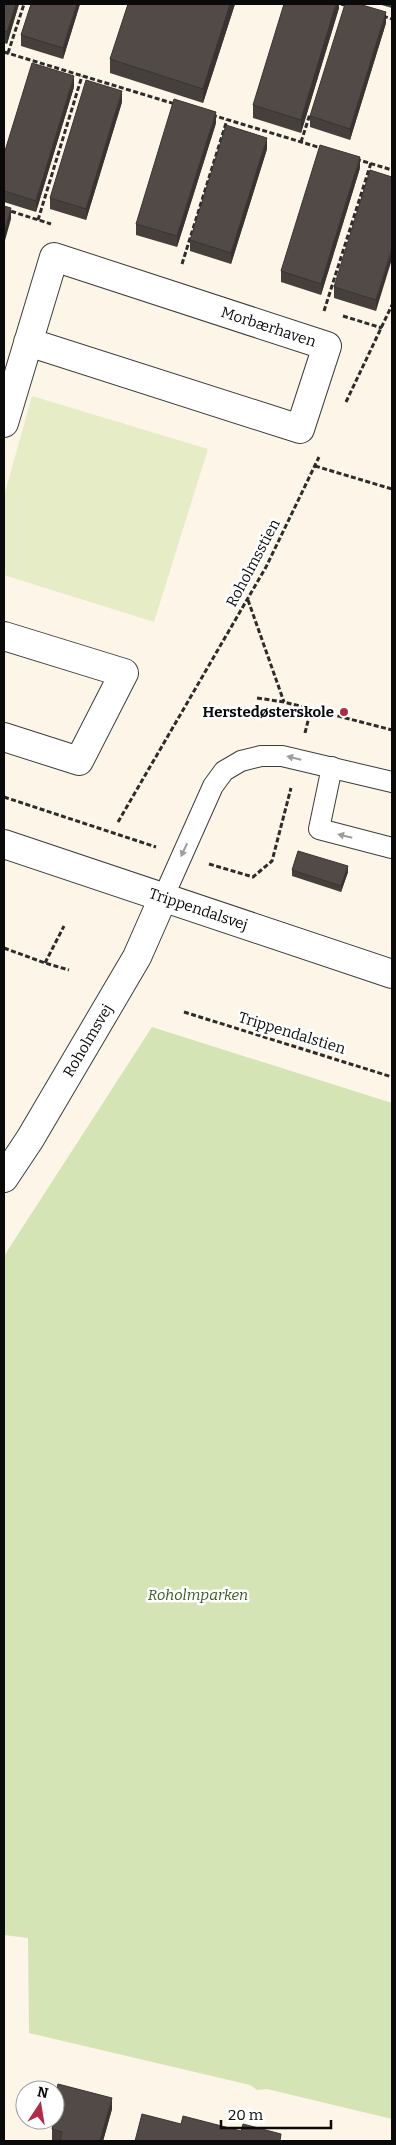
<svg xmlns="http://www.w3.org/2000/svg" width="396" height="2145" viewBox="0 0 396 2145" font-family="Bitter,serif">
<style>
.green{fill:#d5e4b5}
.pitch{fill:#e5ecc6}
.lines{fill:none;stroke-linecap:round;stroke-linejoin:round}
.service-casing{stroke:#3d3d3d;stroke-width:22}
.minor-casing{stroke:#3d3d3d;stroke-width:30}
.tertiary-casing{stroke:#3d3d3d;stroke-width:30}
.path{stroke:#2c2c2c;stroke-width:3;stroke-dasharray:5 2.5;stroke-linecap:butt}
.service{stroke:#fff;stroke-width:20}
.minor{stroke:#fff;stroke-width:28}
.tertiary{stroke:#fff;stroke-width:28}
.wall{fill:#46403d}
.shaded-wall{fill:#393432}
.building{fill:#514a47;stroke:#393432}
.oneway{fill:#9d9d9d}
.poi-dot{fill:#af2d47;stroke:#fff;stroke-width:2}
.labels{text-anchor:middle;stroke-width:5;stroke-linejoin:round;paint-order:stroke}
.street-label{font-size:15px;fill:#0a0a0a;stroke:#fff}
.poi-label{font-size:15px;font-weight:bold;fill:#0a0a0a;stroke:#fff;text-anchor:end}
.park-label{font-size:15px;font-style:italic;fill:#355b20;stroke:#fff}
</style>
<rect width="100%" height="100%" fill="#fdf6e8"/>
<!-- green -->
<path class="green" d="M152,1027L392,1103V2119L267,2089L257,2090L250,2085L29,2033L28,1938L4,1935V1256Z"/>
<!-- pitch -->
<path class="pitch" d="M32,396L208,449L154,622L4,575V496Z"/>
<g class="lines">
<defs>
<g id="service">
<path d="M332,767L319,829L392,848"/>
<path d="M163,898L213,786L224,771L241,761L261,756H282L392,782"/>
</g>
<g id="minor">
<path id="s1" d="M4,423L54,257L327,346L300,429L28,342"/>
<path d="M4,636L124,673L79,761L4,737"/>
</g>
<g id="tertiary">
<path id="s2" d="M4,844L392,974"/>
<path id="s3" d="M4,1178L30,1139L137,957L163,898"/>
</g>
</defs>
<!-- service casing -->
<use href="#service" class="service-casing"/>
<!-- minor casing -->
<use href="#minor" class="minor-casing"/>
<!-- tertiary casing -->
<use href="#tertiary" class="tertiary-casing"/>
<!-- path -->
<g class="path">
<path d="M341,4L348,6"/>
<path d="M383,16L392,19"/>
<path d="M4,52L175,104"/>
<path d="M8,53L24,4"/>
<path d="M212,115L321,148"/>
<path d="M301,142L310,114"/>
<path d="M356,159L392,170"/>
<path d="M4,209L51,224"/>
<path d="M38,220L82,76"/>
<path d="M182,264L227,120"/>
<path d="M324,311L371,163"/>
<path d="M343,316L382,328"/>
<path d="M346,402L392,305"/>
<path d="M315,466L392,489"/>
<path d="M248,600L284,702"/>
<path d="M257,698L284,702L392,730"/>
<path d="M305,733L311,709"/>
<path d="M4,797L156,847"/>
<path d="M118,822L266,567L319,457"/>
<path d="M209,864L253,877L272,861L291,788"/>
<path d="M4,948L45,963L69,970"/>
<path d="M45,963L64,926"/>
<path d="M184,1012L392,1077"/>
</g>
<!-- service -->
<use href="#service" class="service"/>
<!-- minor -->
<use href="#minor" class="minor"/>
<!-- tertiary -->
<use href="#tertiary" class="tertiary"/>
</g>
<!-- wall -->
<g class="wall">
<path d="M4,4H19L7,44L4,43Z"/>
<path d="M80,4L63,59L21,46V35Z"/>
<path d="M235,4L203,103L110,73V59Z"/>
<path d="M339,4V8L301,133L253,118V105Z"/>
<path d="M378,4H392V8Z"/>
<path d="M386,23L350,140L310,127V116Z"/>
<path d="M74,87L36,212L4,202V154Z"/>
<path d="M122,102L86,220L50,209V198Z"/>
<path d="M216,123L177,247L136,235V224Z"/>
<path d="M267,149L231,264L190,251V240Z"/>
<path d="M360,168L321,295L281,282V271Z"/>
<path d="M392,177L376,311L334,298V287Z"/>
<path d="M292,870L348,872L341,892L292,876Z"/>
<path d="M55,2095L112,2109L103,2141H55L52,2140V2129L55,2120Z"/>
</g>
<!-- shaded-wall -->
<g class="shaded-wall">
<path d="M16,4H19L7,44V32Z"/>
<path d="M77,4H80L63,59V48Z"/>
<path d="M230,4H235L203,103V89Z"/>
<path d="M336,4H339V8L301,133V120Z"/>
<path d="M386,12V23L350,140V129Z"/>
<path d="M74,76V87L36,212V201Z"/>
<path d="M122,91V102L86,220V209Z"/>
<path d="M216,112V123L177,247V236Z"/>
<path d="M267,138V149L231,264V253Z"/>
<path d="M360,157V168L321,295V284Z"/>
<path d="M11,208V219L4,244V233Z"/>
<path d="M392,248V259L376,311V300Z"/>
<path d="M348,866V872L341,892V886Z"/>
<path d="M112,2098V2109L103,2141H100Z"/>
</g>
<!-- building -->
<g class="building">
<path d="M4,4H16L7,32L4,31Z"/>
<path d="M31,4H77L63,48L21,35Z"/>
<path d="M128,4H230L203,89L110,59Z"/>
<path d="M284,4H336L301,120L253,105Z"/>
<path d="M345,4H359L386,12L350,129L310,116Z"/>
<path d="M32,63L74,76L36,201L4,191V154Z"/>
<path d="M86,80L122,91L86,209L50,198Z"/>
<path d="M174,99L216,112L177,236L136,224Z"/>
<path d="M226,125L267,138L231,253L190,240Z"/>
<path d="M320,145L360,157L321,284L281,271Z"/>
<path d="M370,170L392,177V248L376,300L334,287Z"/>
<path d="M4,206L11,208L4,233Z"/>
<path d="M298,851L348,866L341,886L292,870Z"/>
<path d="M58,2084L112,2098L100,2141H60L62,2132L52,2129L54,2120H55V2116L57,2109L55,2108V2095Z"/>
<path d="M142,2114L181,2124L183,2116L241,2131L243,2124L281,2134L280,2141H281H135Z"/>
</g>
<!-- one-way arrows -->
<defs><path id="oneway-solid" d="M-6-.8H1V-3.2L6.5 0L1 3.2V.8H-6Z" transform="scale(1.25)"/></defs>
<g class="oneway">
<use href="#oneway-solid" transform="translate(294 758) rotate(-166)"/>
<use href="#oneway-solid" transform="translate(345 836) rotate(-166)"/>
<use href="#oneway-solid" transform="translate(184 850) rotate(115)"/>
</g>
<!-- markers -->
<circle class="poi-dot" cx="344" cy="712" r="5"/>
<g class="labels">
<!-- street labels -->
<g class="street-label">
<text dy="5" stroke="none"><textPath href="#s1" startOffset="399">Morbærhaven</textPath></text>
<text transform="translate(253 563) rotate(-62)" y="5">Roholmsstien</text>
<text dy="5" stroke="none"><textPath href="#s2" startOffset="205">Trippendalsvej</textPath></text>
<text transform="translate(292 1033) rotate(17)" y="5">Trippendalstien</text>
<text dy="5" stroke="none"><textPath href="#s3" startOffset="161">Roholmsvej</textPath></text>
</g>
<!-- poi labels -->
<g class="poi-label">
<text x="334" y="717">Herstedøsterskole</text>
</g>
<!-- park labels -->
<g class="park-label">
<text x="198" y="1600">Roholmparken</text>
</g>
</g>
<!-- border -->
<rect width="396" height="2145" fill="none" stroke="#0a0a0a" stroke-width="10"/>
<!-- north arrow -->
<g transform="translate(40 2105) rotate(12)"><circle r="24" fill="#ffffff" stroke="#9d9d9d"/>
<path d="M0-4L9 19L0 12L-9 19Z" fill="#af2d47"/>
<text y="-8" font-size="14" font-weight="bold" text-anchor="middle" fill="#0a0a0a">N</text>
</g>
<!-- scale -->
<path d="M221 2120v8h110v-8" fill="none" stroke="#0a0a0a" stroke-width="2.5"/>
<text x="228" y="2120" font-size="15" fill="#0a0a0a" stroke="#ffffff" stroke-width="4" paint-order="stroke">20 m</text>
</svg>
